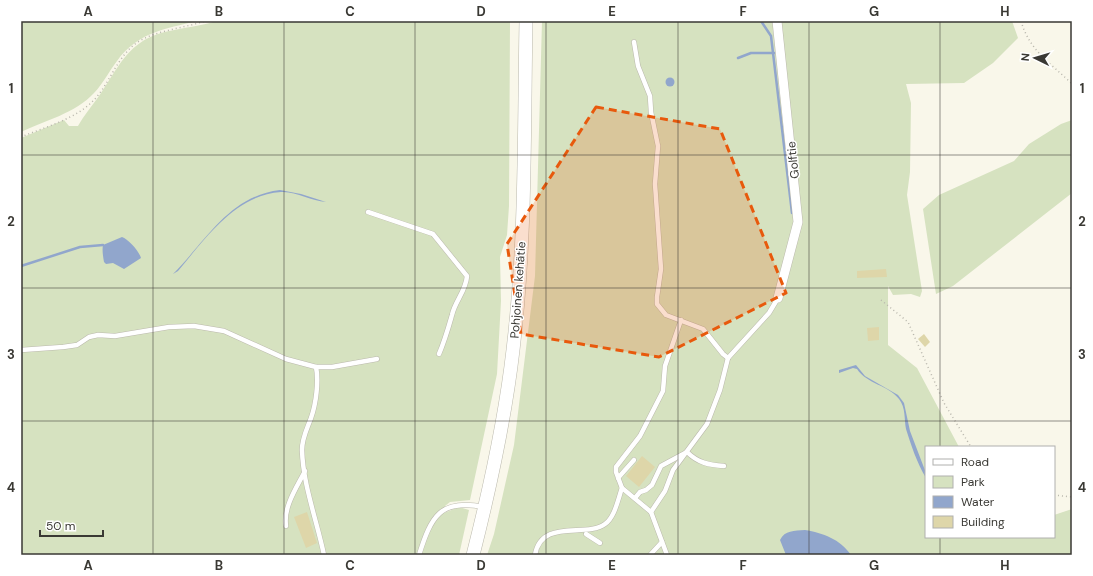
<svg xmlns="http://www.w3.org/2000/svg" width="1093" height="576" viewBox="0 0 1093 576" font-family="'DM Sans',sans-serif">
<style>
.green{fill:#d6e2c0}
.water{fill:#91a6cc}
.lines{fill:none;stroke-linecap:round;stroke-linejoin:round}
.stream{stroke:#91a6cc;stroke-width:2.5}
.building{fill:#ded6a9}
.service-casing{stroke:#bbb9ad;stroke-width:5.5}
.minor-casing{stroke:#bbb9ad;stroke-width:10}
.secondary-casing{stroke:#bbb9ad;stroke-width:14}
.path{stroke:#b9b7ad;stroke-width:1.5;stroke-dasharray:1 3;stroke-linecap:butt}
.service{stroke:#fff;stroke-width:4.5}
.minor{stroke:#fff;stroke-width:9}
.secondary{stroke:#fff;stroke-width:13}
.marked{fill:#e8590c;fill-opacity:0.2;stroke:#e8590c;stroke-width:3;stroke-dasharray:8 5;stroke-linejoin:round}
.grid{fill:none;stroke:#3a3934;stroke-width:1;stroke-opacity:0.55}
.labels{text-anchor:middle;stroke-width:3;stroke-linejoin:round;paint-order:stroke}
.street-label{font-size:12px;fill:#3a3934;stroke:#fff}
.neatline{fill:none;stroke:#3a3934;stroke-width:1.5}
.grid-label{font-size:13px;text-anchor:middle;font-weight:bold;fill:#3a3934}
</style>
<rect width="100%" height="100%" fill="#f9f7ea"/>
<!-- green -->
<g class="green">
<path d="M21,21H197C165,29 138,32 117,61C109,71 103,84 94,93C76,113 44,121 21,132Z"/>
<path d="M216,21H510L509,206L507,235L500,257L501,301L497,374L470,500L450,502L445,506L444,513L459,507L469,510L459,555H21V138L64,120L69,126H78C85,114 91,107 99,96C111,79 122,55 140,43C161,28 192,29 216,21Z"/>
<path d="M542,21H1012L1018,38L993,63L964,83L906,84L911,103L910,172L907,195L922,291L920,297L911,294L893,295L888,286V345L917,368L959,447H926V537H1054V515L1072,509V555H487L494,534L514,445L535,276Z"/>
<path d="M1072,120V193L953,286L936,294L923,209L939,195L1014,161L1029,144L1061,124Z"/>
</g>
<!-- water -->
<g class="water">
<circle cx="670" cy="82" r="4.5"/>
<path d="M280,190L301,194L326,202C311,201 296,191 281,192C235,195 205,239 178,271L173,274C206,241 229,196 280,190Z"/>
<path d="M122,237C128,239 139,251 141,258L124,269L113,263L106,264L104,262C103,256 102,251 103,245Z"/>
<path d="M856,365L865,376L898,395L904,403L910,431L926,473V478C917,463 911,445 906,429C904,419 906,408 899,399C888,385 867,384 857,369L853,368L839,373V370Z"/>
<path d="M805,530C823,533 840,539 851,555H786L780,540C785,530 794,531 805,530Z"/>
</g>
<g class="lines">
<!-- stream -->
<g class="stream">
<path d="M761,21L771,36L792,213"/>
<path d="M738,58L751,53H774"/>
<path d="M21,266L80,247L103,245"/>
</g>
</g>
<!-- building -->
<g class="building">
<path d="M886,269L887,277L857,278V271Z"/>
<path d="M879,327V340L868,341L867,328Z"/>
<path d="M924,334L930,342L925,347L918,339Z"/>
<path d="M642,456L655,467L639,487L626,476Z"/>
<path d="M307,512L317,543L306,548L294,517Z"/>
</g>
<g class="lines">
<defs>
<g id="service">
<path d="M634,42L638,66L650,96L651,112L658,146L655,184L661,269L657,297V304L666,315L703,329L723,354L728,358"/>
<path d="M368,212L433,234L467,276C466,291 455,301 452,315C448,329 445,340 439,354"/>
<path d="M21,350L63,347L77,345L89,337L98,335L115,336L169,327L194,326L224,331L286,359L316,367C319,381 316,404 311,418C307,429 302,438 302,450C303,485 317,521 324,555"/>
<path d="M316,367H332L377,359"/>
<path d="M618,478L634,460"/>
<path d="M622,488L651,512"/>
<path d="M635,498L640,492L646,490L652,485L661,466L687,452C698,463 709,465 724,466"/>
<path d="M286,526C283,507 297,487 305,471"/>
<path d="M586,534L600,543"/>
<path d="M419,555C431,517 440,498 484,507"/>
<path d="M535,555C541,518 586,538 605,524C615,517 618,499 622,488L616,472V467L640,436L663,391L665,366L681,320"/>
<path d="M650,555L662,542"/>
<path d="M667,555L651,512L665,491L673,470L707,424L720,390L728,358L769,313L778,298"/>
</g>
<path id="minor" d="M777,21L798,222L778,298"/>
<path id="secondary" d="M473,555C490,488 505,420 513,350C526,241 524,131 526,21"/>
</defs>
<!-- service casing -->
<use href="#service" class="service-casing"/>
<!-- minor casing -->
<use href="#minor" class="minor-casing"/>
<!-- secondary casing -->
<use href="#secondary" class="secondary-casing"/>
<!-- path -->
<g class="path">
<path d="M1021,21C1030,52 1051,63 1072,84"/>
<path d="M21,137C45,127 76,119 94,100C111,82 118,53 141,40C160,30 184,28 205,21"/>
<path d="M881,300L908,322L944,403L971,447"/>
<path d="M1054,495L1072,497"/>
</g>
<!-- service -->
<use href="#service" class="service"/>
<!-- minor -->
<use href="#minor" class="minor"/>
<!-- secondary -->
<use href="#secondary" class="secondary"/>
</g>
<!-- marked area -->
<path class="marked" d="M596,107L720,129L786,293L659,357L521,334L507,244Z"/>
<!-- grid -->
<path class="grid" d="M153,21V555M284,21V555M415,21V555M546,21V555M678,21V555M809,21V555M940,21V447M21,155H1072M21,288H1072M21,421H1072M940,537V555"/>
<g class="labels">
<!-- street labels -->
<g class="street-label">
<text transform="translate(793 160) rotate(-96)" y="4">Golftie</text>
<text transform="translate(518 290) rotate(-86)" y="4">Pohjoinen kehätie</text>
</g>
</g>
<!-- border -->
<rect width="1093" height="576" fill="none" stroke="#ffffff" stroke-width="44"/>
<!-- legend -->
<rect x="925" y="446" width="130" height="92" fill="#ffffff" stroke="#b0b0ae"/>
<rect x="933" y="459" width="20" height="6" fill="#ffffff" stroke="#b0b0ae"/>
<text x="961" y="466" font-size="12" fill="#3a3934">Road</text>
<rect x="933" y="476" width="20" height="12" fill="#d6e2c0" stroke="#b0b0ae"/>
<text x="961" y="486" font-size="12" fill="#3a3934">Park</text>
<rect x="933" y="496" width="20" height="12" fill="#91a6cc" stroke="#b0b0ae"/>
<text x="961" y="506" font-size="12" fill="#3a3934">Water</text>
<rect x="933" y="516" width="20" height="12" fill="#ded6a9" stroke="#b0b0ae"/>
<text x="961" y="526" font-size="12" fill="#3a3934">Building</text>
<!-- north arrow -->
<g transform="translate(1035 58) rotate(275)" stroke="#ffffff" stroke-width="3" paint-order="stroke">
<path d="M0-3L7 15L0 10L-7 15Z" fill="#3a3934"/>
<text y="-6" font-size="11" font-weight="bold" text-anchor="middle" fill="#3a3934">N</text>
</g>
<!-- scale -->
<path d="M40 530v6h63v-6" fill="none" stroke="#3a3934" stroke-width="2"/>
<text x="46" y="530" font-size="12" fill="#3a3934" stroke="#ffffff" stroke-width="3" paint-order="stroke">50 m</text>
<rect x="22" y="22" width="1049" height="532" class="neatline"/>
<g class="grid-label">
<text x="88" y="16">A</text>
<text x="219" y="16">B</text>
<text x="350" y="16">C</text>
<text x="481" y="16">D</text>
<text x="612" y="16">E</text>
<text x="743" y="16">F</text>
<text x="874" y="16">G</text>
<text x="1005" y="16">H</text>
<text x="11" y="93">1</text>
<text x="1082" y="93">1</text>
<text x="11" y="226">2</text>
<text x="1082" y="226">2</text>
<text x="11" y="359">3</text>
<text x="1082" y="359">3</text>
<text x="11" y="492">4</text>
<text x="1082" y="492">4</text>
<text x="88" y="570">A</text>
<text x="219" y="570">B</text>
<text x="350" y="570">C</text>
<text x="481" y="570">D</text>
<text x="612" y="570">E</text>
<text x="743" y="570">F</text>
<text x="874" y="570">G</text>
<text x="1005" y="570">H</text>
</g>
</svg>
